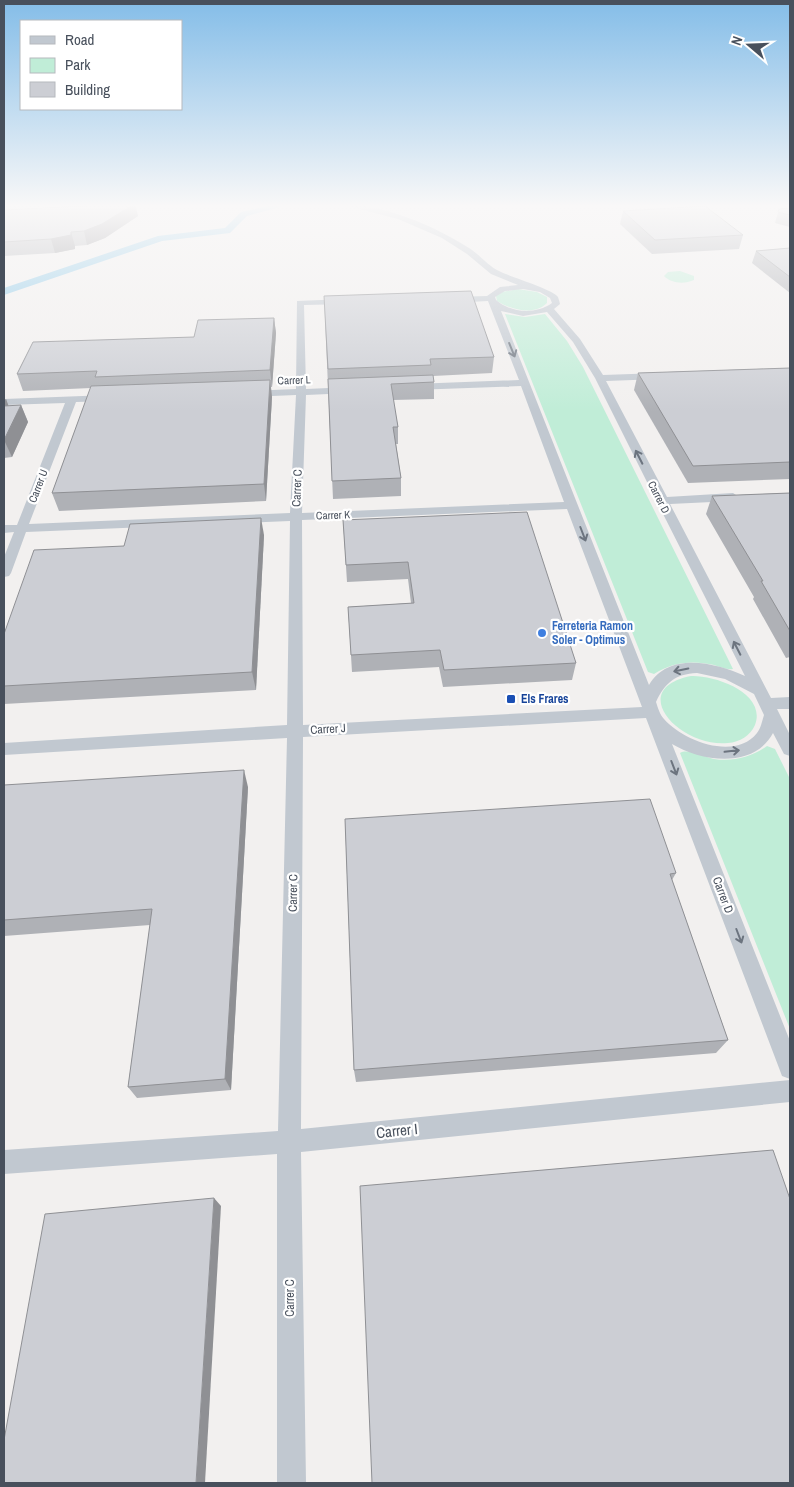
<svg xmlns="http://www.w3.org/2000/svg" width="794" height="1487" viewBox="0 0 794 1487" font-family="'Archivo Narrow',sans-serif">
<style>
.green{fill:#c0edd7}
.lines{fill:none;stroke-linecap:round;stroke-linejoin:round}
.canal{fill:#8fcae8;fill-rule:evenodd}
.street{fill:#c1c8d0;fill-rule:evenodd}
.wall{fill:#afb1b6}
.shaded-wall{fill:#8f9094}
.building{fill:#ccced4;stroke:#8f9094}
.oneway{stroke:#6c747f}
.shop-dot{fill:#3f7fe0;stroke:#fff;stroke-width:2}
.transit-dot{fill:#1a4fb4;stroke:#fff;stroke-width:2}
.labels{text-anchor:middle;stroke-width:4.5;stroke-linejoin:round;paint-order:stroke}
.far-street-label{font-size:11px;fill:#48505c;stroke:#fff}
.street-label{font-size:12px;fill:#48505c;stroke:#fff}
.shop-label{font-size:12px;font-weight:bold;fill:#366cbe;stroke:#fff;text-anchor:start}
.transit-label{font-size:12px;font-weight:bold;fill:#164399;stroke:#fff;text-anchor:start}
.near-street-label{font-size:15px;fill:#48505c;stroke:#fff}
</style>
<rect width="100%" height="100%" fill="#f2f0ef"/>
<!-- green -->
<g class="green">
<path d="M680,271L694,276V280C685,284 672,284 664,276L668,272Z"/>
<path d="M518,289L537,292L547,297V303C534,316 511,310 497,301L496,296L502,292Z"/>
<path d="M505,314L525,317L545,314L567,341L583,367L733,669C727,670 721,667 714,665C693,660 672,662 654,674L648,672Z"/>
<path d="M691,676C715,675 767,693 755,725C750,736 740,742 728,743C680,748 625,689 691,676Z"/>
<path d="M767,746L775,749L790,779V1029L680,753C688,748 705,757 714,759C733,762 752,757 767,746Z"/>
</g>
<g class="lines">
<!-- canal -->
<path class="canal" d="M277,204H291L247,216L230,233L162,241L4,295V288L158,236L225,228L241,212Z"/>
<!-- street -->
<g class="street">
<path d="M25,204H59L56,206L4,209V205Z"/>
<path d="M340,204C383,204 433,225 469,248C479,254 488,266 499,271C510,277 553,289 558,297C558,297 560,303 560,304L554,309L580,339L603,375L660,373L665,376L660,379L606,381L667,497L733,493L739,497L733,501L670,504L771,698L790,697V709H777L790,735V756L784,754L773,733C754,769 702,762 672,744L790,1041V1079L782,1076L779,1068L646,718L303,737L301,1129L790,1080V1102L301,1152L306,1483H277V1154L4,1174V1150L278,1131L287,738L4,755V743L287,725L290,521L26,532L11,573L9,576L4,577V557L14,532L4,533V525H17L65,403L4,405V399L109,395L114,398L109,401L76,402L29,524L290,513L296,395L251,397L246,394L251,391L296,389L297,301L346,299L349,300V304L304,305L306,389L351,387L356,390L351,393L306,395L302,513L564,502L521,386L413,390L408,387L413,384L519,380L488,301L451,303L447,300L451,297L487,296L500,287L518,285L491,274L467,254L442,238L398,219ZM523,289L540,292L550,298L552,303C535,315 511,313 496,300L495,297L505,291ZM501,311L523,316L547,312L573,342L595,378L656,500L655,501L658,504L745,676C716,663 669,651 649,685ZM567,509L642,707L303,725L302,520ZM697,673L725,679L754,694L764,715C762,721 761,728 757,733C735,761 683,741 664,719C660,715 658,708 656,702C665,683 675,674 697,673Z"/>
</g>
</g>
<!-- wall -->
<g class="wall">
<path d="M120,204H135L138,216L105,238L87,245L75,246V249L55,253L4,256V210Z"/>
<path d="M790,208V227L775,223L779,209Z"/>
<path d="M623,211L743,235L739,249L652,254L620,224Z"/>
<path d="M790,248V293L752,263L756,251Z"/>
<path d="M324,296L494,357L492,373L433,376L434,382V399L393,400L398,427V444H396L401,478V496L333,499Z"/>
<path d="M274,318L276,333L272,387H271L272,397L266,501L59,511L52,493L91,388L23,391L17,374L194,337Z"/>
<path d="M790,368V479L688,483L634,390L638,373Z"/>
<path d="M4,399H6L8,406L21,405L28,422L12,457L4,458Z"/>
<path d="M790,493V657L786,658L753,599L754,597L706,514L712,496Z"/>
<path d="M343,520L576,663L572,680L443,687L439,667L352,672L348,607L411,603L408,579L347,582Z"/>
<path d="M264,535L256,690L4,704V634L124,546Z"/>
<path d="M4,785L248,787L231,1090L137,1098L128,1087L150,925L4,936Z"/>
<path d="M345,819L676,873L672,880L728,1040L716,1053L356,1082L354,1070Z"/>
</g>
<!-- shaded-wall -->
<g class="shaded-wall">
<path d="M134,204H135L138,216L105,238L87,245L84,231Z"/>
<path d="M71,232L75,246V249L55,253L51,239Z"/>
<path d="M274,318L276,333L272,387L270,370Z"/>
<path d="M270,380L272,397L266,501L264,484Z"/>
<path d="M6,399L12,415L4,411V402Z"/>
<path d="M21,405L28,422L12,457L4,440Z"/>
<path d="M261,518L264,535L256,690L252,672Z"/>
<path d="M244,770L248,787L231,1090L225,1079Z"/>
<path d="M214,1198L221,1206L205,1483H196Z"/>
</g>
<!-- building -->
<g class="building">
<path d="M120,204H134L102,224L84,231L71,232V235L51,239L4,242V210Z"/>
<path d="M705,206L743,235L655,240L623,211Z"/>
<path d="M790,208V215L778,212L779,209Z"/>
<path d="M790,248V277L756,251Z"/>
<path d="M471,291L494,357L430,359L431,365L328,369L324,296Z"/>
<path d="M274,318L270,370L95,377L97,371L17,374L33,342L194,337L198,320Z"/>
<path d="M790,368V462L693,466L638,373Z"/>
<path d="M433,375L434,382L391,384L398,427H393L401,478L332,481L328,379Z"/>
<path d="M270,380L264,484L52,493L91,386Z"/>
<path d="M21,405L4,440V406Z"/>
<path d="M790,493V631L761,581H763L712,496Z"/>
<path d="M527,512L576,663L444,670L440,650L351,655L348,607L414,603L408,562L346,565L343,520Z"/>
<path d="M261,518L252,672L4,686V634L34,550L124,546L130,524Z"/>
<path d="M244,770L225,1079L128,1087L152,909L4,920V785Z"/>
<path d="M650,799L676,873L670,874L728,1040L354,1070L345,819Z"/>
<path d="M773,1150L790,1199V1483H372L360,1186Z"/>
<path d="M214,1198L196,1483H4V1440L45,1214Z"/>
</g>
<!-- one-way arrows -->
<defs><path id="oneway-shaft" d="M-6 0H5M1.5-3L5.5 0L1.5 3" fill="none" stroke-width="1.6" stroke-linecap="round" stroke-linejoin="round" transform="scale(1.25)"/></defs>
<g class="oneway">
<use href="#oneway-shaft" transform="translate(512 350) rotate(68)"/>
<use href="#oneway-shaft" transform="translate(639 457) rotate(-117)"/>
<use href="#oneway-shaft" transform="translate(583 534) rotate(69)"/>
<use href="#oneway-shaft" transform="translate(737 648) rotate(-117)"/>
<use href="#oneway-shaft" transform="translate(681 670) rotate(168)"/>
<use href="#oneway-shaft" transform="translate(732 751) rotate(-6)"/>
<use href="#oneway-shaft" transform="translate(674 768) rotate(69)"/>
<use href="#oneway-shaft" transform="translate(739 936) rotate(69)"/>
</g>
<!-- sky -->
<linearGradient id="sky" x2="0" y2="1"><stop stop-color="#84bde8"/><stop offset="0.5" stop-color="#f9f8f8"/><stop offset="1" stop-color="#f9f8f8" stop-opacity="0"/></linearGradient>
<rect width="794" height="412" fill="url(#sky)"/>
<!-- markers -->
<circle class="shop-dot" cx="542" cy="633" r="5"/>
<rect class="transit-dot" x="506" y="694" width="10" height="10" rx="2.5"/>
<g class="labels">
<!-- far-street labels -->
<g class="far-street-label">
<text transform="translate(294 380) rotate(-2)" y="4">Carrer L</text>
<text transform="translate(38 486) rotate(-69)" y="4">Carrer U</text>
<text transform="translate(659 497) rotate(63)" y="4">Carrer D</text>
<text transform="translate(333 515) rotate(-2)" y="4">Carrer K</text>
</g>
<!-- street labels -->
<g class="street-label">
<text transform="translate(297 488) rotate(-88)" y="4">Carrer C</text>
<text transform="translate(328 729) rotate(-3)" y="4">Carrer J</text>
<text transform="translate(293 893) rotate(-89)" y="4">Carrer C</text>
<text transform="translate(723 895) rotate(69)" y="4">Carrer D</text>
<text transform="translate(290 1298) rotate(-90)" y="4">Carrer C</text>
</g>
<!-- shop labels -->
<g class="shop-label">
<text x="552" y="630">Ferreteria Ramon<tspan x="552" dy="14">Soler - Optimus</tspan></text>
</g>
<!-- transit labels -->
<g class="transit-label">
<text x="521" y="703">Els Frares</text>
</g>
<!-- near-street labels -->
<g class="near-street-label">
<text transform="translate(397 1131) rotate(-6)" y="5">Carrer I</text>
</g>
</g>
<!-- border -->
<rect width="794" height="1487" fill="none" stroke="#48505c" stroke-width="10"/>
<!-- legend -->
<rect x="20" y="20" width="162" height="90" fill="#ffffff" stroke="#b6b9be"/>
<rect x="30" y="36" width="25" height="8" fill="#c1c8d0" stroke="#b6b9be"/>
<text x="65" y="45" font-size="15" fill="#48505c">Road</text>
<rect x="30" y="58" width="25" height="15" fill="#c0edd7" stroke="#b6b9be"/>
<text x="65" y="70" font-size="15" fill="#48505c">Park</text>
<rect x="30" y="82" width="25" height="15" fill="#ccced4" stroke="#b6b9be"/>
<text x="65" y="95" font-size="15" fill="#48505c">Building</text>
<!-- north arrow -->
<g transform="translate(749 45) rotate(289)" stroke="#ffffff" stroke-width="4" paint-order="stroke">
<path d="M0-4L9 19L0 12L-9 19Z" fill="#48505c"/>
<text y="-8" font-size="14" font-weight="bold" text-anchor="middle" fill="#48505c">N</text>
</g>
</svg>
